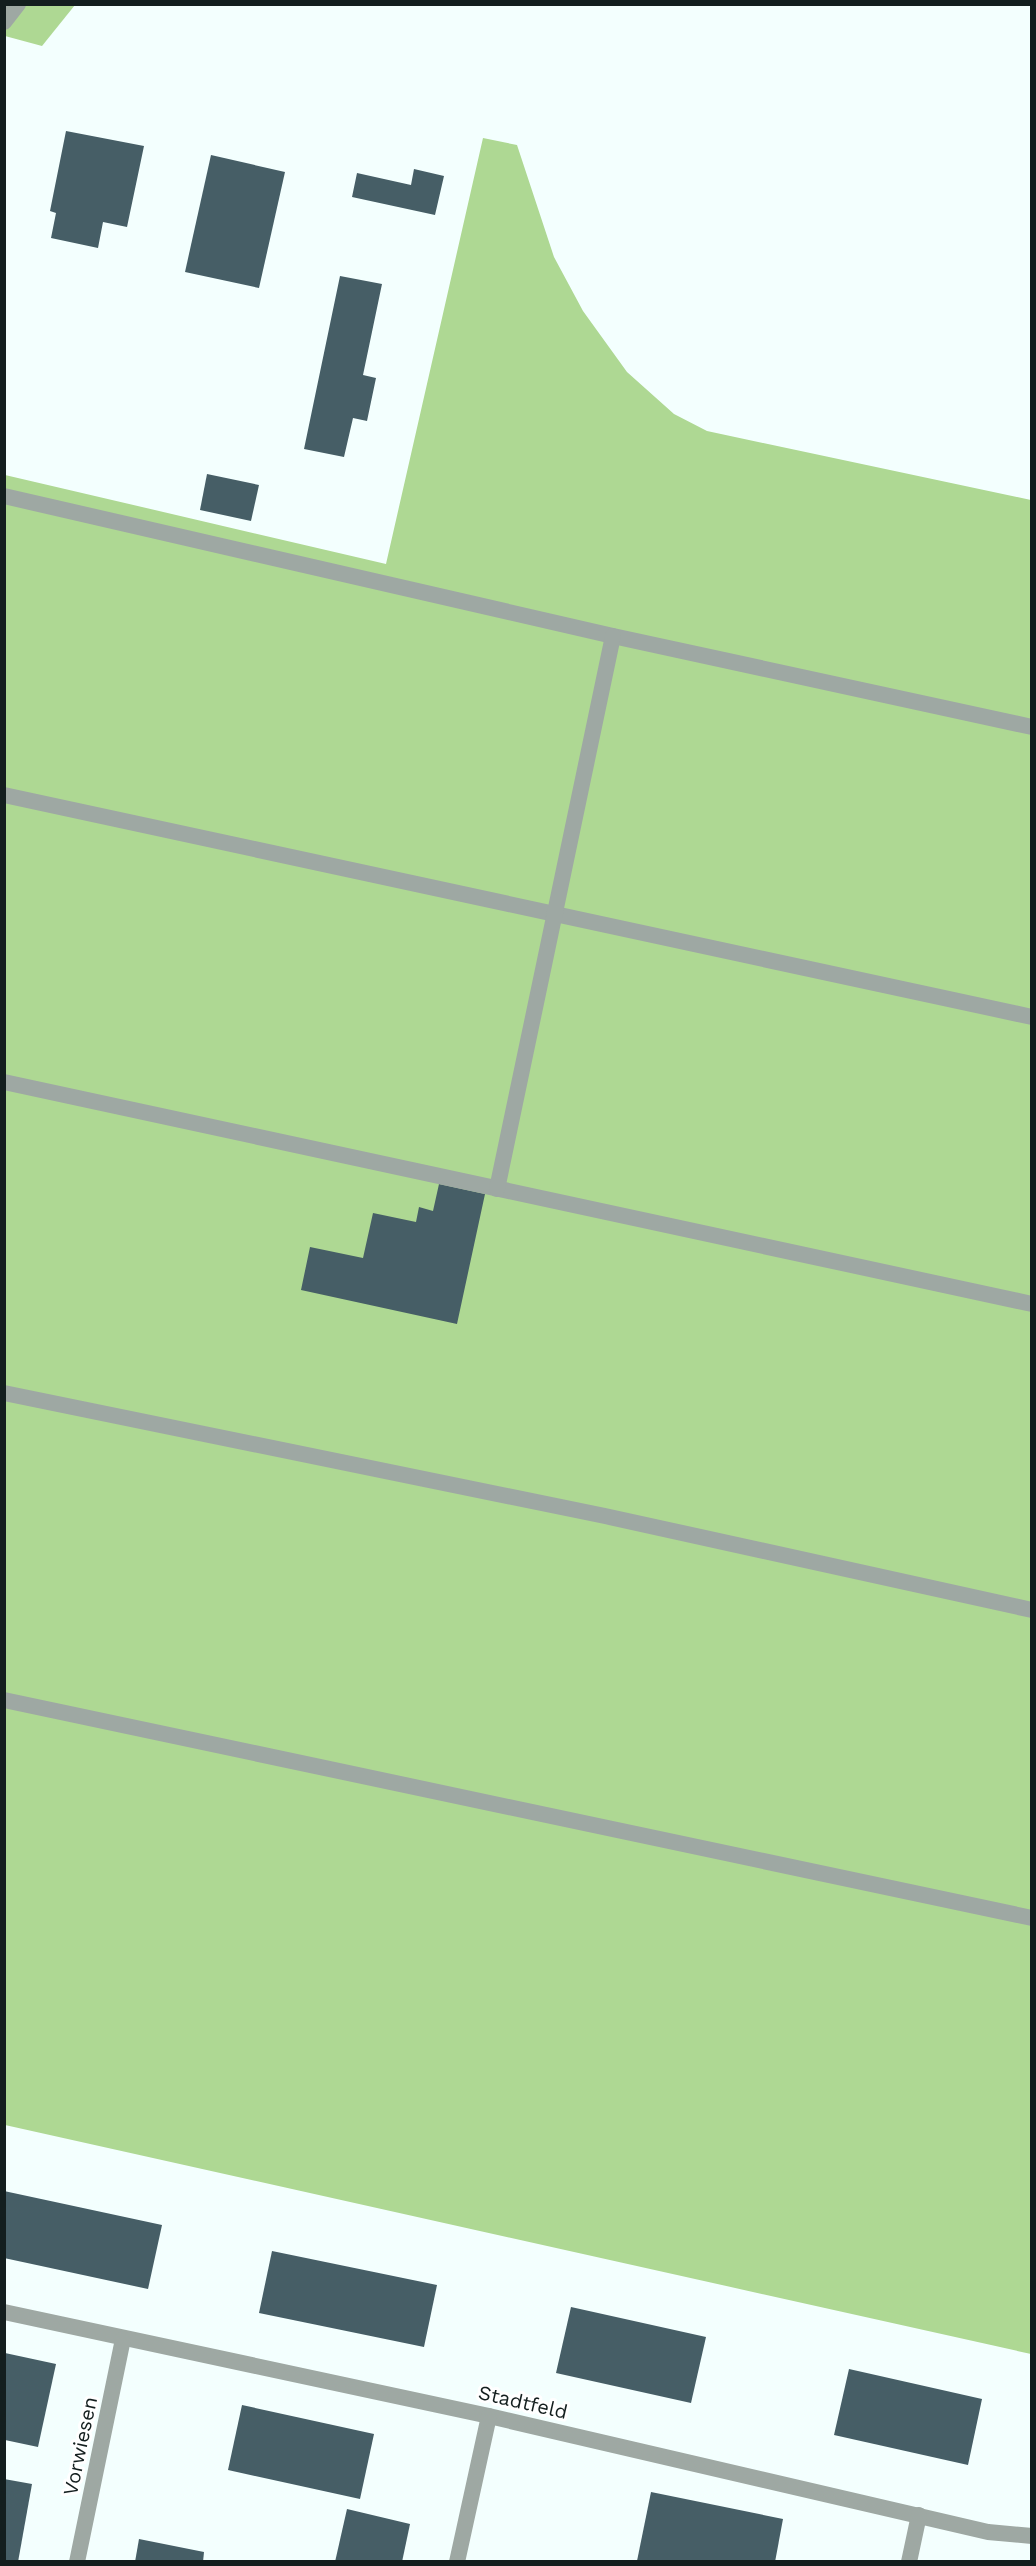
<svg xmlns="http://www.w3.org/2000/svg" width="1036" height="2566" viewBox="0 0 1036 2566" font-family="'Work Sans',sans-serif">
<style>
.green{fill:#aed893}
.building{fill:#465e66}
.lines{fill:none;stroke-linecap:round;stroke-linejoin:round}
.service{stroke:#9ea8a3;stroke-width:16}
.minor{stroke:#9ea8a3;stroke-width:16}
.tertiary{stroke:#9ea8a3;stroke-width:16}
.labels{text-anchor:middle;stroke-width:6;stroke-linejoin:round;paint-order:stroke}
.street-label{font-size:20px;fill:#131e1e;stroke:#fff}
</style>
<rect width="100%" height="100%" fill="#f3fffe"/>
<!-- green -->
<g class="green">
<path d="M5,5H75L42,46L5,36Z"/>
<path d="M483,138L517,145L554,257L583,311L627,372L674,414L707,431L1031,500V2354L5,2125V475L386,564Z"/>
</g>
<!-- building -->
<g class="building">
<path d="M66,131L144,146L127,227L103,222L98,248L51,238L56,213L50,211Z"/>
<path d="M211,155L285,172L259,288L185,272Z"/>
<path d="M414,169L444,176L435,215L352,197L357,173L411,185Z"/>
<path d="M340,276L382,284L363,375L376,378L367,421L353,418L344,457L304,449Z"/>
<path d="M207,474L259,485L251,521L200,510Z"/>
<path d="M439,1184L485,1194L457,1324L301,1290L310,1247L363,1258L373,1213L416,1222L419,1207L433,1211Z"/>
<path d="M4,2191L162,2225L148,2289L4,2258Z"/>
<path d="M272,2251L437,2285L424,2347L259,2313Z"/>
<path d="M571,2307L706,2337L691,2403L556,2373Z"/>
<path d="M5,2353L56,2364L38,2447L5,2440Z"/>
<path d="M849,2369L982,2399L968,2465L834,2435Z"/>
<path d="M242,2405L374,2434L360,2499L228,2470Z"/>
<path d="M4,2479L32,2484L18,2562H4Z"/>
<path d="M651,2492L783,2519L775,2562L637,2561Z"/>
<path d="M347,2509L410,2524L402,2562H335Z"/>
<path d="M139,2539L204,2552L203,2562H135Z"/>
</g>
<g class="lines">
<!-- service -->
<g class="service">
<path d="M4,496L613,636L1032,727"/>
<path d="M4,795L1032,1017"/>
<path d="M4,1082L1032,1304"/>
<path d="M497,1189L613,636"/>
<path d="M4,1393L605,1516L1032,1610"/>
<path d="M4,1700L1032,1918"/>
</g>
<!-- minor -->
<g class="minor">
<path d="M4,2312L489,2416L988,2532L1032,2536"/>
<path d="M77,2562L123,2339"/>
<path d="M457,2562L489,2416"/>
<path d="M909,2562L919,2515"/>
</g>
<!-- tertiary -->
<path class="tertiary" d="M4,22L18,4"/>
</g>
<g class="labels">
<!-- street labels -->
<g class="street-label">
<text transform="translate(523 2402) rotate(13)" y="7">Stadtfeld</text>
<text transform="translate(80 2446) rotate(-78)" y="7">Vorwiesen</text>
</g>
</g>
<!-- border -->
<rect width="1036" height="2566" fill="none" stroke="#131e1e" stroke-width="12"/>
</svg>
